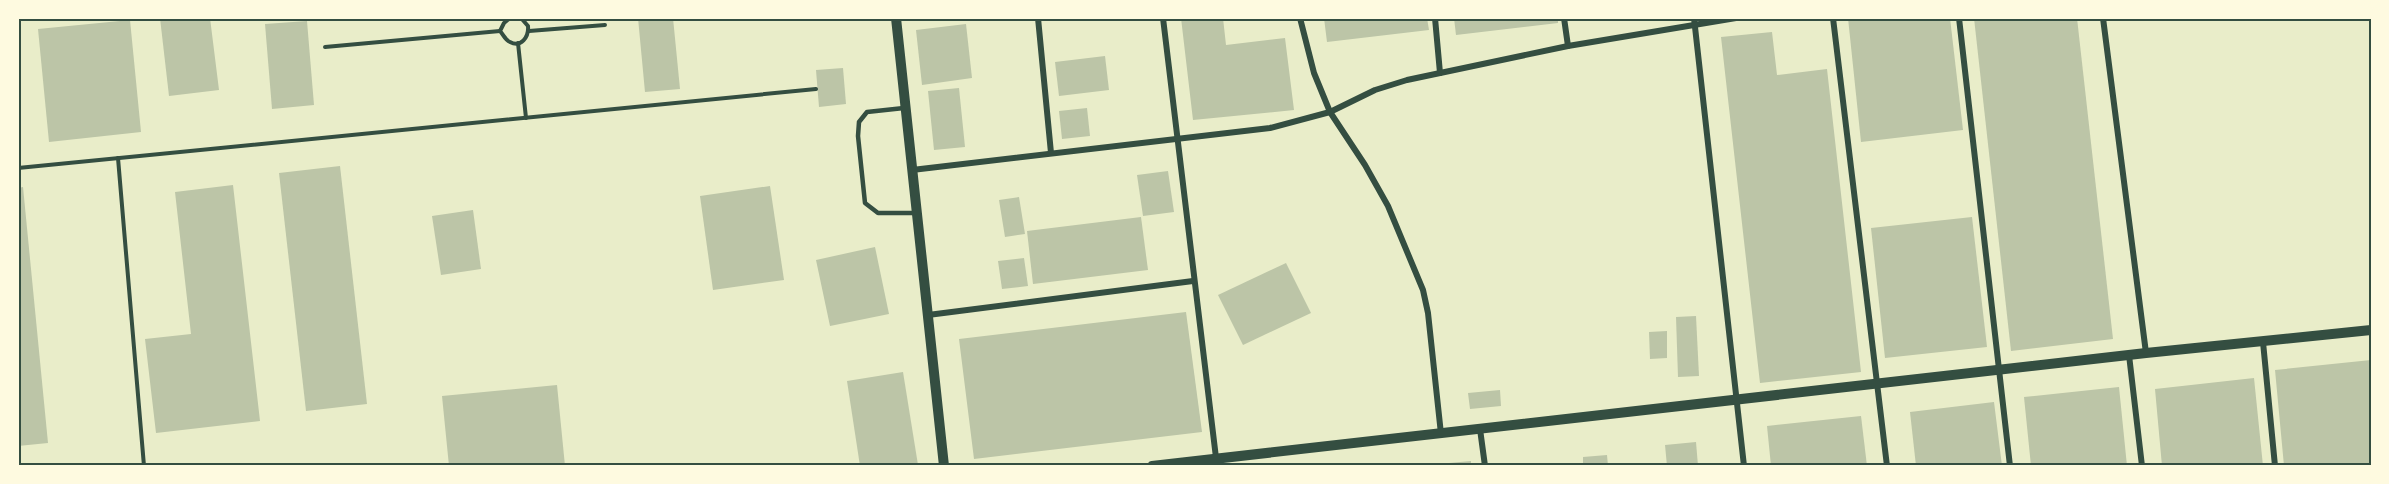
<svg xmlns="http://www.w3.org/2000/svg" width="2389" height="484" viewBox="0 0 2389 484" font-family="'Fira Sans',sans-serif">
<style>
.building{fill:#bcc5a7}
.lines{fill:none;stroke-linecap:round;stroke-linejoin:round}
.path{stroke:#344e41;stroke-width:4}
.service{stroke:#344e41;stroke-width:4.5}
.minor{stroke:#344e41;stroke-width:6}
.tertiary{stroke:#344e41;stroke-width:10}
.neatline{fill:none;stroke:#344e41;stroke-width:2}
</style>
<rect width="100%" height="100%" fill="#e9edc9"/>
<!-- building -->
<g class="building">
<path d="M160,18H210L219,90L169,96Z"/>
<path d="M638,18H673L680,89L645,92Z"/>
<path d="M1181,18H1223L1226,45L1285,38L1294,110L1193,120Z"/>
<path d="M1324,18H1427L1429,30L1327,42Z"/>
<path d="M1454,18H1558V23L1456,35Z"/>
<path d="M1848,18H1950L1963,130L1861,142Z"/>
<path d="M1974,18H2077L2113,339L2011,351Z"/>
<path d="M130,20L141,132L49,142L38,29Z"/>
<path d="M307,21L314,105L272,109L265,24Z"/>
<path d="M966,24L972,78L922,85L916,30Z"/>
<path d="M1772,32L1777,75L1827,69L1861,372L1760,383L1721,37Z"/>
<path d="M1105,56L1109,90L1059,96L1055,62Z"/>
<path d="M843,68L846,104L819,107L816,70Z"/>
<path d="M959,88L965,147L934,150L928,91Z"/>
<path d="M1087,108L1090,136L1062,139L1059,111Z"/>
<path d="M340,166L367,404L306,411L279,173Z"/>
<path d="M1168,171L1174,212L1143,216L1137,175Z"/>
<path d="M233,185L260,421L156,433L145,339L191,334L175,192Z"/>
<path d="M770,186L784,280L713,290L700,196Z"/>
<path d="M23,187L48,443L18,446V188Z"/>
<path d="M1019,197L1025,234L1005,237L999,200Z"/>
<path d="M473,210L481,269L441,275L432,216Z"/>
<path d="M1141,217L1148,270L1033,284L1027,231Z"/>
<path d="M1972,217L1987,347L1885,358L1871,228Z"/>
<path d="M875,247L889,314L830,326L816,260Z"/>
<path d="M1024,258L1028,286L1002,289L998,261Z"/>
<path d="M1286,263L1311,313L1243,345L1218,295Z"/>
<path d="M1186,312L1202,432L974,459L959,339Z"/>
<path d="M1696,316L1699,376L1678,377L1676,317Z"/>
<path d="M1667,331V358L1650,359L1649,332Z"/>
<path d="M2371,360V466H2284L2275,370Z"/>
<path d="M903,372L918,465L860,466L847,381Z"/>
<path d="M2254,378L2263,466H2162L2155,389Z"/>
<path d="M557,385L565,466H449L442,396Z"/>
<path d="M2119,387L2127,466H2031L2024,397Z"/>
<path d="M1500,390L1501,406L1470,409L1468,393Z"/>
<path d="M1994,402L2002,466H1916L1910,412Z"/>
<path d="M1861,416L1867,466H1771L1767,426Z"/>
<path d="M1696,442L1698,466H1667L1665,445Z"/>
<path d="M1607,455L1608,466H1583V457Z"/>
<path d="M1471,461V466H1438V464Z"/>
</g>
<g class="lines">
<!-- path -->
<g class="path">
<path d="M510,18L504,23L500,31C503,34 505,40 510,42C521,48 529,37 528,26L521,18"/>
<path d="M529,31L605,25"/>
<path d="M518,43L526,118"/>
<path d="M325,47L500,31"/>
<path d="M118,158L144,466"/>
<path d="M18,168L816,89"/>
</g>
<!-- service -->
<path class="service" d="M904,108L867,112L859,122L858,136L865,203L878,213H916"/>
<!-- minor -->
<g class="minor">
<path d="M1038,18L1051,153"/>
<path d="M1163,18L1217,466"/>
<path d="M1300,18L1314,73L1330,112L1365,165L1388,206L1423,290L1428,313L1441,434"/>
<path d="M1435,18L1440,73"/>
<path d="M1564,18L1568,46"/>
<path d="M1694,18L1744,466"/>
<path d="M1833,18L1887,466"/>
<path d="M1959,18L2010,466"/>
<path d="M2103,18L2146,353"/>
<path d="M912,170L1270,128L1330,112L1375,90L1407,80L1568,46L1736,18"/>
<path d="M928,315L1193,281"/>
<path d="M2263,342L2275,466"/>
<path d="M2129,355L2142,466"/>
<path d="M1480,429L1485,466"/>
</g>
<!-- tertiary -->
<g class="tertiary">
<path d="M896,18L944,466"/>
<path d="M1152,466L2146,353L2371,330"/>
</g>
</g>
<!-- border -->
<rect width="2389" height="484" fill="none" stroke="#fefae0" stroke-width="39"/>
<rect x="20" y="20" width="2350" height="444" class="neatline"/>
</svg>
